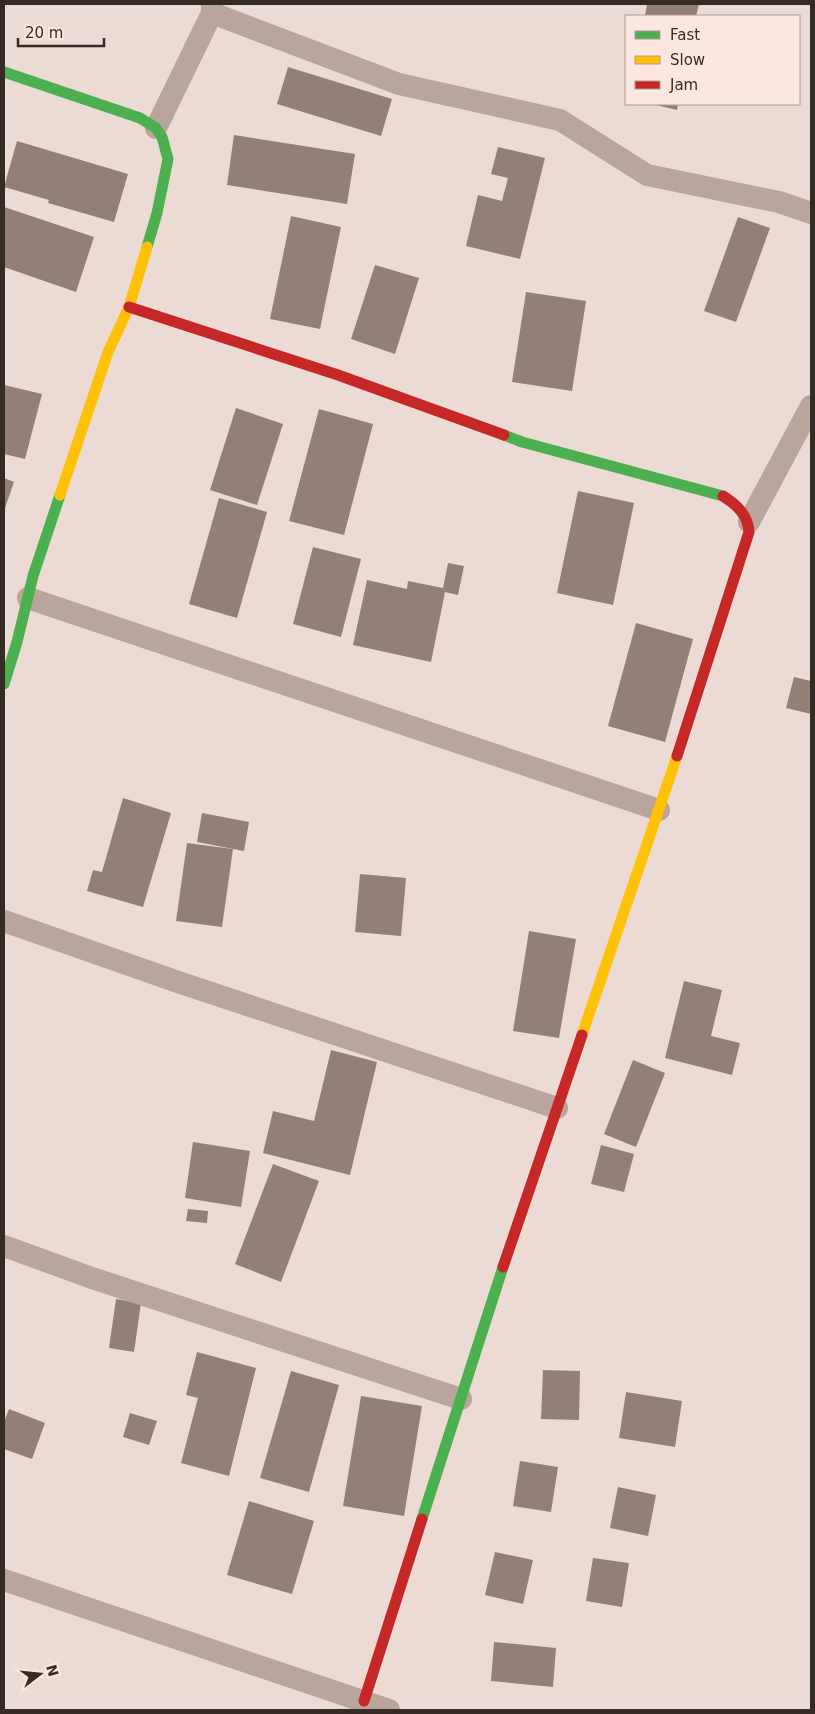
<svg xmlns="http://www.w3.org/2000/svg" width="815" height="1714" viewBox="0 0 815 1714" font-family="'DejaVu Sans',sans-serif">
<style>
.building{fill:#937f75}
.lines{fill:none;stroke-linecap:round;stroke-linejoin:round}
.street{stroke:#baa59d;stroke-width:22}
.fast{stroke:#4caf50;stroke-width:11}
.slow{stroke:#ffc107;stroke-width:11}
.jam{stroke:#c62828;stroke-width:11}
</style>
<rect width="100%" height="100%" fill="#ecdbd4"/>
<!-- building -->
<g class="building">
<path d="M647,4H699L696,16H645Z"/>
<path d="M288,67L392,99L381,136L277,104Z"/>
<path d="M652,104H678L677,110Z"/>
<path d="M234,135L355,154L347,204L227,185Z"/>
<path d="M17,141L128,174L114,222L48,203L49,200L4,187Z"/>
<path d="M498,147L545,158L520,259L466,246L478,195L502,201L508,178L491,174Z"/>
<path d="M4,207L94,237L76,292L4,267Z"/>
<path d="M291,216L341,227L320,329L270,319Z"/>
<path d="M738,217L770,228L736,322L704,311Z"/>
<path d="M375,265L419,278L395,354L351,339Z"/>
<path d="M526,292L586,301L572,391L512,382Z"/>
<path d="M4,385L42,394L25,459L4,454Z"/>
<path d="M236,408L283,424L257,505L210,490Z"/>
<path d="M319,409L373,424L344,535L289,521Z"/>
<path d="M4,478L14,482L4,511Z"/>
<path d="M578,491L634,503L613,605L557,593Z"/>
<path d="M219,498L267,512L237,618L189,604Z"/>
<path d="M313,547L361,559L341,637L293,624Z"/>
<path d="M448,563L464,566L458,595L445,592L431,662L353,645L367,580L407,589L408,581L443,588Z"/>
<path d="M636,623L693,639L665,742L608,726Z"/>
<path d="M794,677L811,681V714L786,708Z"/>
<path d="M123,798L171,813L143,907L87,891L93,870L102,872Z"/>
<path d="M202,813L249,822L244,851L197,842Z"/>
<path d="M187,843L233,849L222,927L176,921Z"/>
<path d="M360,874L406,878L401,936L355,932Z"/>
<path d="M529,931L576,939L559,1038L513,1031Z"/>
<path d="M684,981L722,990L711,1036L740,1043L732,1075L665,1058Z"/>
<path d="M331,1050L377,1062L350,1175L263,1153L273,1111L314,1121Z"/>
<path d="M633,1060L665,1073L636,1147L604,1134Z"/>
<path d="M193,1142L250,1151L241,1207L185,1198Z"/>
<path d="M601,1145L634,1154L624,1192L591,1184Z"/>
<path d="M273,1164L319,1181L281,1282L235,1264Z"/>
<path d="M188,1209L208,1211L207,1223L186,1221Z"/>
<path d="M116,1299L141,1303L134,1352L109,1348Z"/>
<path d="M197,1352L256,1368L229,1476L181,1463L198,1398L186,1395Z"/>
<path d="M543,1370L580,1371L579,1420L541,1419Z"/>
<path d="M291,1371L339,1385L309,1492L260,1478Z"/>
<path d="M626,1392L682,1401L675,1447L619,1438Z"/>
<path d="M361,1396L422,1406L404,1516L343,1506Z"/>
<path d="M9,1409L45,1423L32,1459L4,1449V1422Z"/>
<path d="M130,1413L157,1421L149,1445L123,1437Z"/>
<path d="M520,1461L558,1467L551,1512L513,1506Z"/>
<path d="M618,1487L656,1495L648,1536L610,1528Z"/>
<path d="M249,1501L314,1521L292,1594L227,1575Z"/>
<path d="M495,1552L533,1560L523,1604L485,1595Z"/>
<path d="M593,1558L629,1563L622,1607L586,1601Z"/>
<path d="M494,1642L556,1648L553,1687L491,1681Z"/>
</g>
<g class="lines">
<!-- street -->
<g class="street">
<path d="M212,13L399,84L560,120L647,175L779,202L811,213"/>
<path d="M156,128L212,13V4"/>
<path d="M749,522L811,406"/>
<path d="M28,598L659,810"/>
<path d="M4,921L181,983L557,1108"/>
<path d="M4,1246L92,1278L461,1399"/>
<path d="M4,1580L389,1710"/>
</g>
<!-- fast -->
<g class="fast">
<path d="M4,72L140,118L156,128L162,137L168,159L157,213L147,247"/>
<path d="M504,435L522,442L723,496"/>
<path d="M4,684L17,642L33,576L60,495"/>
<path d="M422,1519L503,1267"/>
</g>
<!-- slow -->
<g class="slow">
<path d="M60,495L108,352L129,307L147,247"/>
<path d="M582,1035L677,756"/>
</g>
<!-- jam -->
<g class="jam">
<path d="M129,307L338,375L504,435"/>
<path d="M677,756L749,532C748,515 737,505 723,496"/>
<path d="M503,1267L582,1035"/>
<path d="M364,1701L422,1519"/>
</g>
</g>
<!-- border -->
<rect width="815" height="1714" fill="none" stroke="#362a25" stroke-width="10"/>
<!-- legend -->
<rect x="625" y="15" width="175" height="90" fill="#fbe7df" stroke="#ac9b95"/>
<rect x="635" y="31" width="25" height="8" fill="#4caf50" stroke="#ac9b95"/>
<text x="670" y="40" font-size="15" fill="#362a25">Fast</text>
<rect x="635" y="56" width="25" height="8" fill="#ffc107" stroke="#ac9b95"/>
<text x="670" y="65" font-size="15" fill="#362a25">Slow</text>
<rect x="635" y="81" width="25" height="8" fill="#c62828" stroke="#ac9b95"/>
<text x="670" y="90" font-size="15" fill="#362a25">Jam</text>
<!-- north arrow -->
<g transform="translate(40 1674) rotate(74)" stroke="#fbe7df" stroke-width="4" paint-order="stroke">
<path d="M0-4L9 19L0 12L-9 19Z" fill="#362a25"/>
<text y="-8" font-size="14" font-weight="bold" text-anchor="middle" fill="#362a25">N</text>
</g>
<!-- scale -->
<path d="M18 38v8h86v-8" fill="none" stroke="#362a25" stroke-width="2.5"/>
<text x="25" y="38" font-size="15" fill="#362a25" stroke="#fbe7df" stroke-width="4" paint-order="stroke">20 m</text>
</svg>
